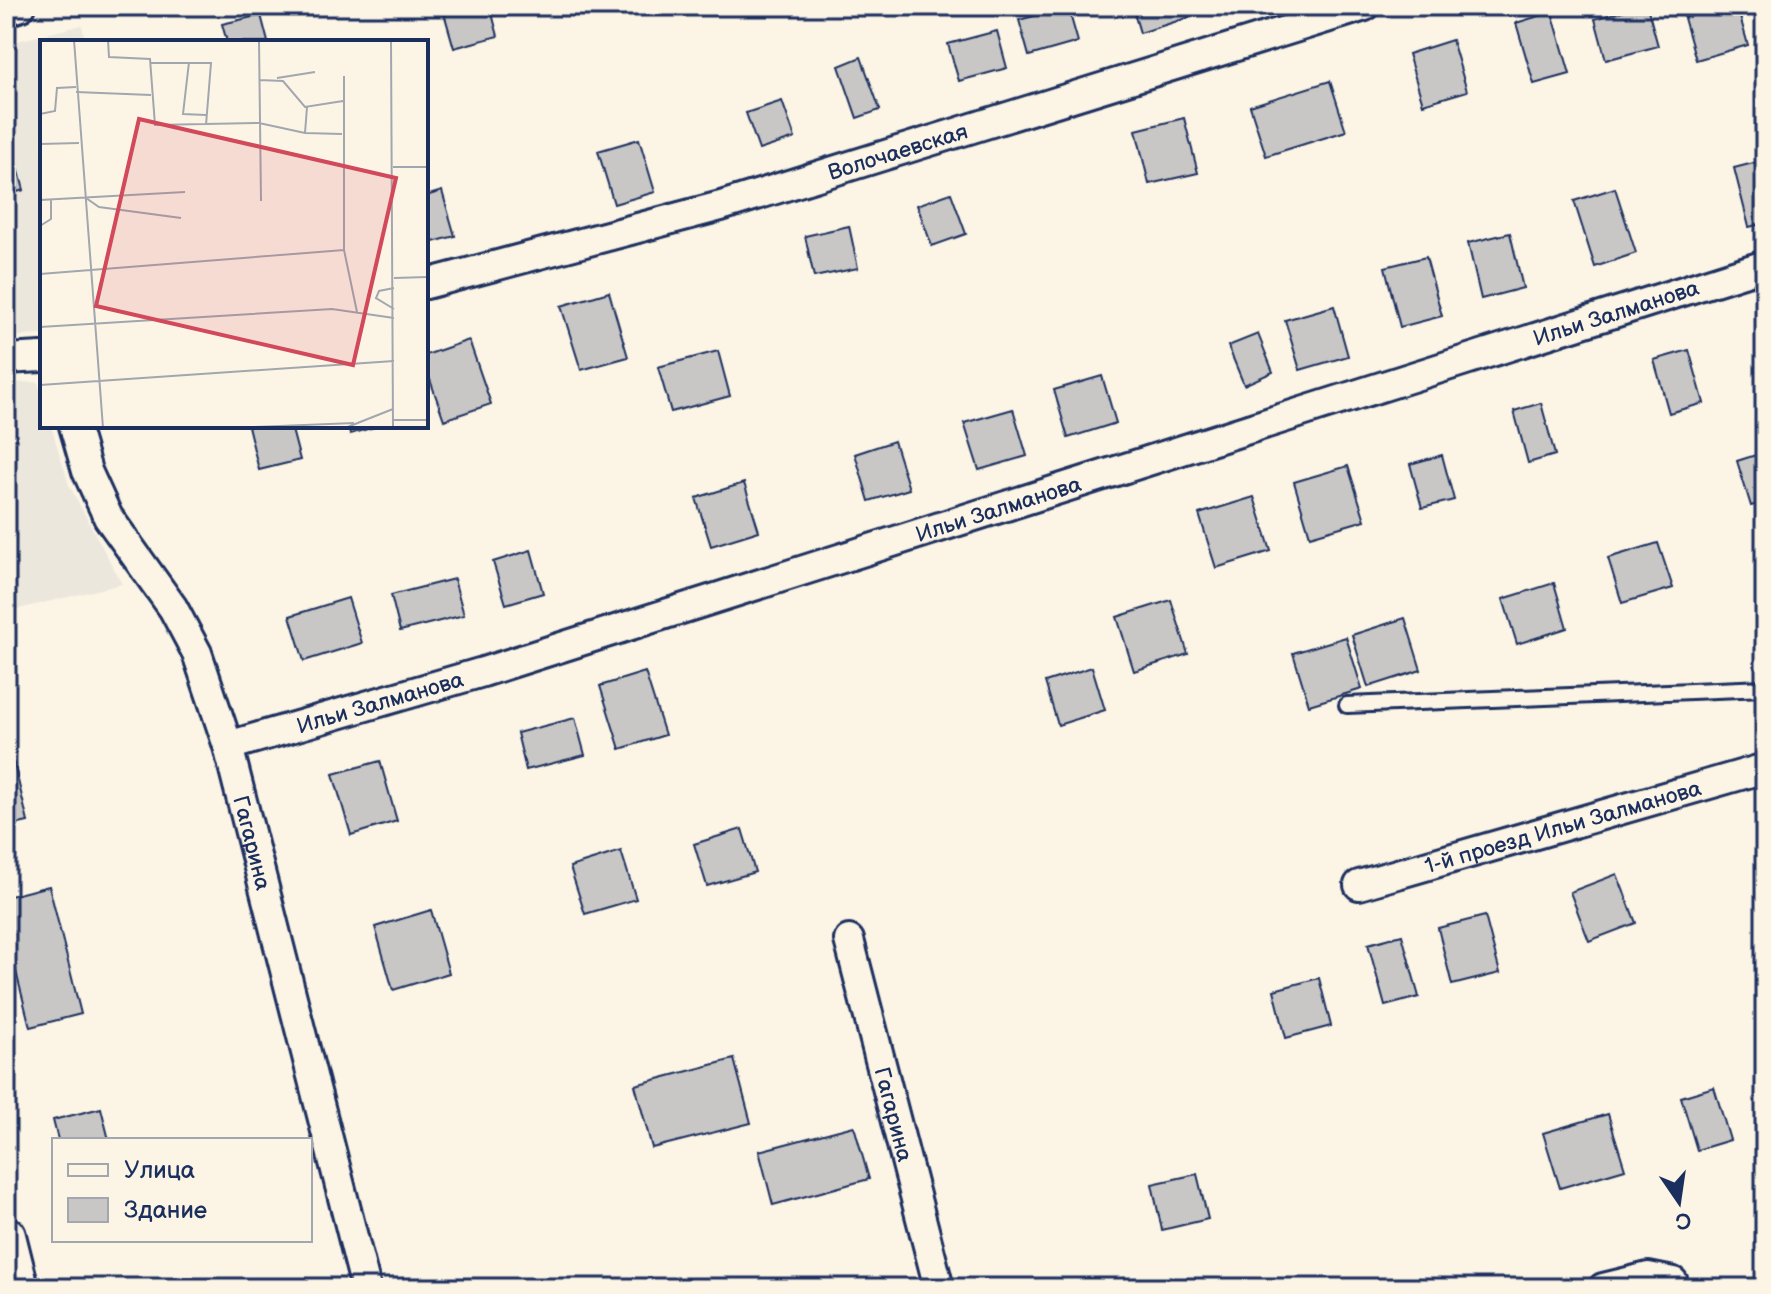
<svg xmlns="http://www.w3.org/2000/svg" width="1771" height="1294" viewBox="0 0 1771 1294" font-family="'Balsamiq Sans',sans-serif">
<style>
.built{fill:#ece7dc}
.building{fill:#c8c7c6;stroke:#1b2f5e;stroke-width:2}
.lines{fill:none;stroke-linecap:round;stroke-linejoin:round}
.lane-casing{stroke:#1b2f5e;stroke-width:20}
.street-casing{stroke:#1b2f5e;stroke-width:34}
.secondary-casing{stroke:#1b2f5e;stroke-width:44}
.lane{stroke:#fcf5e5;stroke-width:14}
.street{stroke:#fcf5e5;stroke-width:28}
.secondary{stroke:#fcf5e5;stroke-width:38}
.labels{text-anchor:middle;stroke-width:7;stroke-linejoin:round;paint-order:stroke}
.street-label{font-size:22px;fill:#1b2f5e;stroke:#fcf5e5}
.inset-road{fill:none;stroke:#a2a6af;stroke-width:2}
.view{fill:#d1495b;fill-opacity:0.15;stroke:#d1495b;stroke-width:4}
.inset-edge{fill:none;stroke:#1b2f5e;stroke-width:4}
</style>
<rect width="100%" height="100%" fill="#fcf5e5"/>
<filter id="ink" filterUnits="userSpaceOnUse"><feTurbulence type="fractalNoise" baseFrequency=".0125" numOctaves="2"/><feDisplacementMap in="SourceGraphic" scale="16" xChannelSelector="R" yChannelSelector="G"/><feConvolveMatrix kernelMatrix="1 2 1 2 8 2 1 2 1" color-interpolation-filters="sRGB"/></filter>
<g filter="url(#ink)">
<!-- built -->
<g class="built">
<path d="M82,25L85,42H42V335L6,337V44Z"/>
<path d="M38,382L42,397V426H51L69,485L122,584L6,612V383Z"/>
</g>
<!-- building -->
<g class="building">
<path d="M442,6H490L498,36L454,48Z"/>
<path d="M1132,6H1187L1190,17L1140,33Z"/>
<path d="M1639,6H1647L1658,46L1606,60L1595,19Z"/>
<path d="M1727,6H1737L1748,45L1696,60L1684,18Z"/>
<path d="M1068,7L1078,42L1029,56L1019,20Z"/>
<path d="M1552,12L1570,74L1534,84L1516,23Z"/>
<path d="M261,15L268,42H227L222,24Z"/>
<path d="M997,31L1007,68L959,81L948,44Z"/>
<path d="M1452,40L1467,91L1423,104L1408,54Z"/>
<path d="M861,57L880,110L857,118L839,66Z"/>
<path d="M1330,81L1346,131L1266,156L1250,106Z"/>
<path d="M782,101L795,138L759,150L746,113Z"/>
<path d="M1184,118L1198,173L1149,184L1136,130Z"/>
<path d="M6,123L24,190L6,195Z"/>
<path d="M639,139L655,192L614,204L598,151Z"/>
<path d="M1765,160V223L1749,227L1734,168Z"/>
<path d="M1615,188L1636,253L1595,267L1574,201Z"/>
<path d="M442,191L455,236L426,244V196Z"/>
<path d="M951,193L966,234L932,246L917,205Z"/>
<path d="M849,226L858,268L814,277L805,236Z"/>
<path d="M1510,233L1523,288L1481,299L1468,243Z"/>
<path d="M1426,257L1442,316L1400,327L1385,267Z"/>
<path d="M609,292L628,357L581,370L561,306Z"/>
<path d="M1334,306L1348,356L1300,370L1285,320Z"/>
<path d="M1258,334L1273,372L1244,385L1228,346Z"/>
<path d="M469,340L491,404L444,420L426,368V355Z"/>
<path d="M1689,350L1704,403L1669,413L1654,360Z"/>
<path d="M718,351L730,396L671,412L658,367Z"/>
<path d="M1102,376L1116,423L1068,438L1054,390Z"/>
<path d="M1541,403L1555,455L1528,463L1514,411Z"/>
<path d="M1013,409L1027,456L979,470L964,423Z"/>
<path d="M248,426H291L300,460L259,470Z"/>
<path d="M348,426H378L350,434Z"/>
<path d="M894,441L909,489L869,501L855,454Z"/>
<path d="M1765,452V502L1751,506L1737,461Z"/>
<path d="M1442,455L1454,500L1422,508L1410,464Z"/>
<path d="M1348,466L1365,520L1310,536L1294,482Z"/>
<path d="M744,483L759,531L711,546L696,498Z"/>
<path d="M1254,497L1271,551L1216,568L1199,514Z"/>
<path d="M1658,543L1673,588L1622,603L1608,558Z"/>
<path d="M531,550L543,593L506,604L493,562Z"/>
<path d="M454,579L464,615L400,631L391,595Z"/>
<path d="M1554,583L1567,628L1517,644L1503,599Z"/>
<path d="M348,598L362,643L304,661L290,616Z"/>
<path d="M1171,600L1188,654L1134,671L1117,617Z"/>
<path d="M1405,618L1421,670L1368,687L1352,635Z"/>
<path d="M1346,637L1362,689L1309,705L1293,653Z"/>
<path d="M1092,667L1105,710L1058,725L1045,682Z"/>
<path d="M645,672L665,735L620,749L600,686Z"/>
<path d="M575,718L585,755L526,770L517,733Z"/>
<path d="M6,730L28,822L6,827Z"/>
<path d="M380,761L397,821L351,835L333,774Z"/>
<path d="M742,829L755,872L707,886L694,844Z"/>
<path d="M621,851L636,899L585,914L570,867Z"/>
<path d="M1617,874L1636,923L1589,941L1570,892Z"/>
<path d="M49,886L81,1014L30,1027L6,932V897Z"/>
<path d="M431,910L449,973L393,990L375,927Z"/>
<path d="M1485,916L1500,973L1452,985L1438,928Z"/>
<path d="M1402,935L1419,997L1385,1006L1368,944Z"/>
<path d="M1319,978L1331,1026L1286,1038L1274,990Z"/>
<path d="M734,1059L751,1123L652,1148L635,1085Z"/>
<path d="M1714,1087L1730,1140L1697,1150L1681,1097Z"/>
<path d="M101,1108L109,1140H58L53,1120Z"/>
<path d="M1608,1114L1625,1169L1560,1188L1543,1133Z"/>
<path d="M854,1126L869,1179L773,1205L759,1151Z"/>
<path d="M1197,1174L1208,1219L1162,1230L1152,1184Z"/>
</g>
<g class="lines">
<defs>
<path id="lane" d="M1347,705L1765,688"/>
<g id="street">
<path d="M6,11L21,6"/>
<path id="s1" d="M426,284L721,206L1365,6"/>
<path d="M6,359L42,357"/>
<path id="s2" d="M74,426L87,471L108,517L173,608L197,653L228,746L366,1288"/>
<path id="s3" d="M228,746L483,672L1765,265"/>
<path id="s4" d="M1359,885L1765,768"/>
<path id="s5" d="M849,940L939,1288"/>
<path d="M1603,1288L1648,1277L1673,1282"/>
</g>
<path id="secondary" d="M6,1236L19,1288"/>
</defs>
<!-- lane casing -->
<use href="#lane" class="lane-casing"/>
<!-- street casing -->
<use href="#street" class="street-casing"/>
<!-- secondary casing -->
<use href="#secondary" class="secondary-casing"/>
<!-- lane -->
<use href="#lane" class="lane"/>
<!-- street -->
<use href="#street" class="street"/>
<!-- secondary -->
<use href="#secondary" class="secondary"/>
</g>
</g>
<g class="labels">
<!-- street labels -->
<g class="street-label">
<text dy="8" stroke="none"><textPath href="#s1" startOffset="490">Волочаевская</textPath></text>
<text dy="8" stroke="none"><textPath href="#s3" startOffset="1454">Ильи Залманова</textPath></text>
<text dy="8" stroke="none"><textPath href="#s3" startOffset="806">Ильи Залманова</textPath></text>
<text dy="8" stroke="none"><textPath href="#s3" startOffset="158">Ильи Залманова</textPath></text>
<text dy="8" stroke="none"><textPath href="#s4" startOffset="212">1-й проезд Ильи Залманова</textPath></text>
<text dy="8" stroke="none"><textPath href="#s2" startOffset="458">Гагарина</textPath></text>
<text dy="8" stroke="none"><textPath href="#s5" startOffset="180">Гагарина</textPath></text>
</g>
</g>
<!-- overview -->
<g transform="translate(40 40)">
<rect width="388" height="388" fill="#fcf5e5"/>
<path class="inset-road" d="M34,0L63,388M68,0L69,17L110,19L115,85L219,83L265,93L302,94M219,0L221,161M351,0L353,388M149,22L143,74L166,75M111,23H171L166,85M304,36V210L317,272M237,38L275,32M219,40L243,41L265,67L303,61M36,52L111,55M0,74L15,71L17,48L36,47M265,93L267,67M0,104L39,103M353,127H388M46,158L59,167L141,178M0,160L145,152M0,186L11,179V160M0,234L304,210M354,238L388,237M354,248L339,251L336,258L354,269M0,287L292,269L354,278M0,345L354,321M353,380H388M189,388L314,383M305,388L353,369"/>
<path class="view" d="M99,79L356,138L313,325L56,266Z"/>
<rect width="388" height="388" class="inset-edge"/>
</g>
<!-- margin -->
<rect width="1771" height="1294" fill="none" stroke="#fcf5e5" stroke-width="32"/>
<rect x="16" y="16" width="1739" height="1262" fill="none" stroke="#1b2f5e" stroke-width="3" filter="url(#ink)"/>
<!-- legend -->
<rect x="52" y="1138" width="260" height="104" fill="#fcf5e5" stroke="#a2a6af" stroke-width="2"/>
<rect x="68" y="1164" width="40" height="12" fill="#fcf5e5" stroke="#a2a6af" stroke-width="2"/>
<text x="124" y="1178" font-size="24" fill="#1b2f5e">Улица</text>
<rect x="68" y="1198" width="40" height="24" fill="#c8c7c6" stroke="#a2a6af" stroke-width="2"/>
<text x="124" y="1218" font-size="24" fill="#1b2f5e">Здание</text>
<!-- north arrow -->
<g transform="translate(1679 1202) rotate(167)" stroke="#fcf5e5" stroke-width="6" paint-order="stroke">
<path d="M0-6L14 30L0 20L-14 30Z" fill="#1b2f5e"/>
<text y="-12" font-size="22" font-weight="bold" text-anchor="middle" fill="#1b2f5e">С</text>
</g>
</svg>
